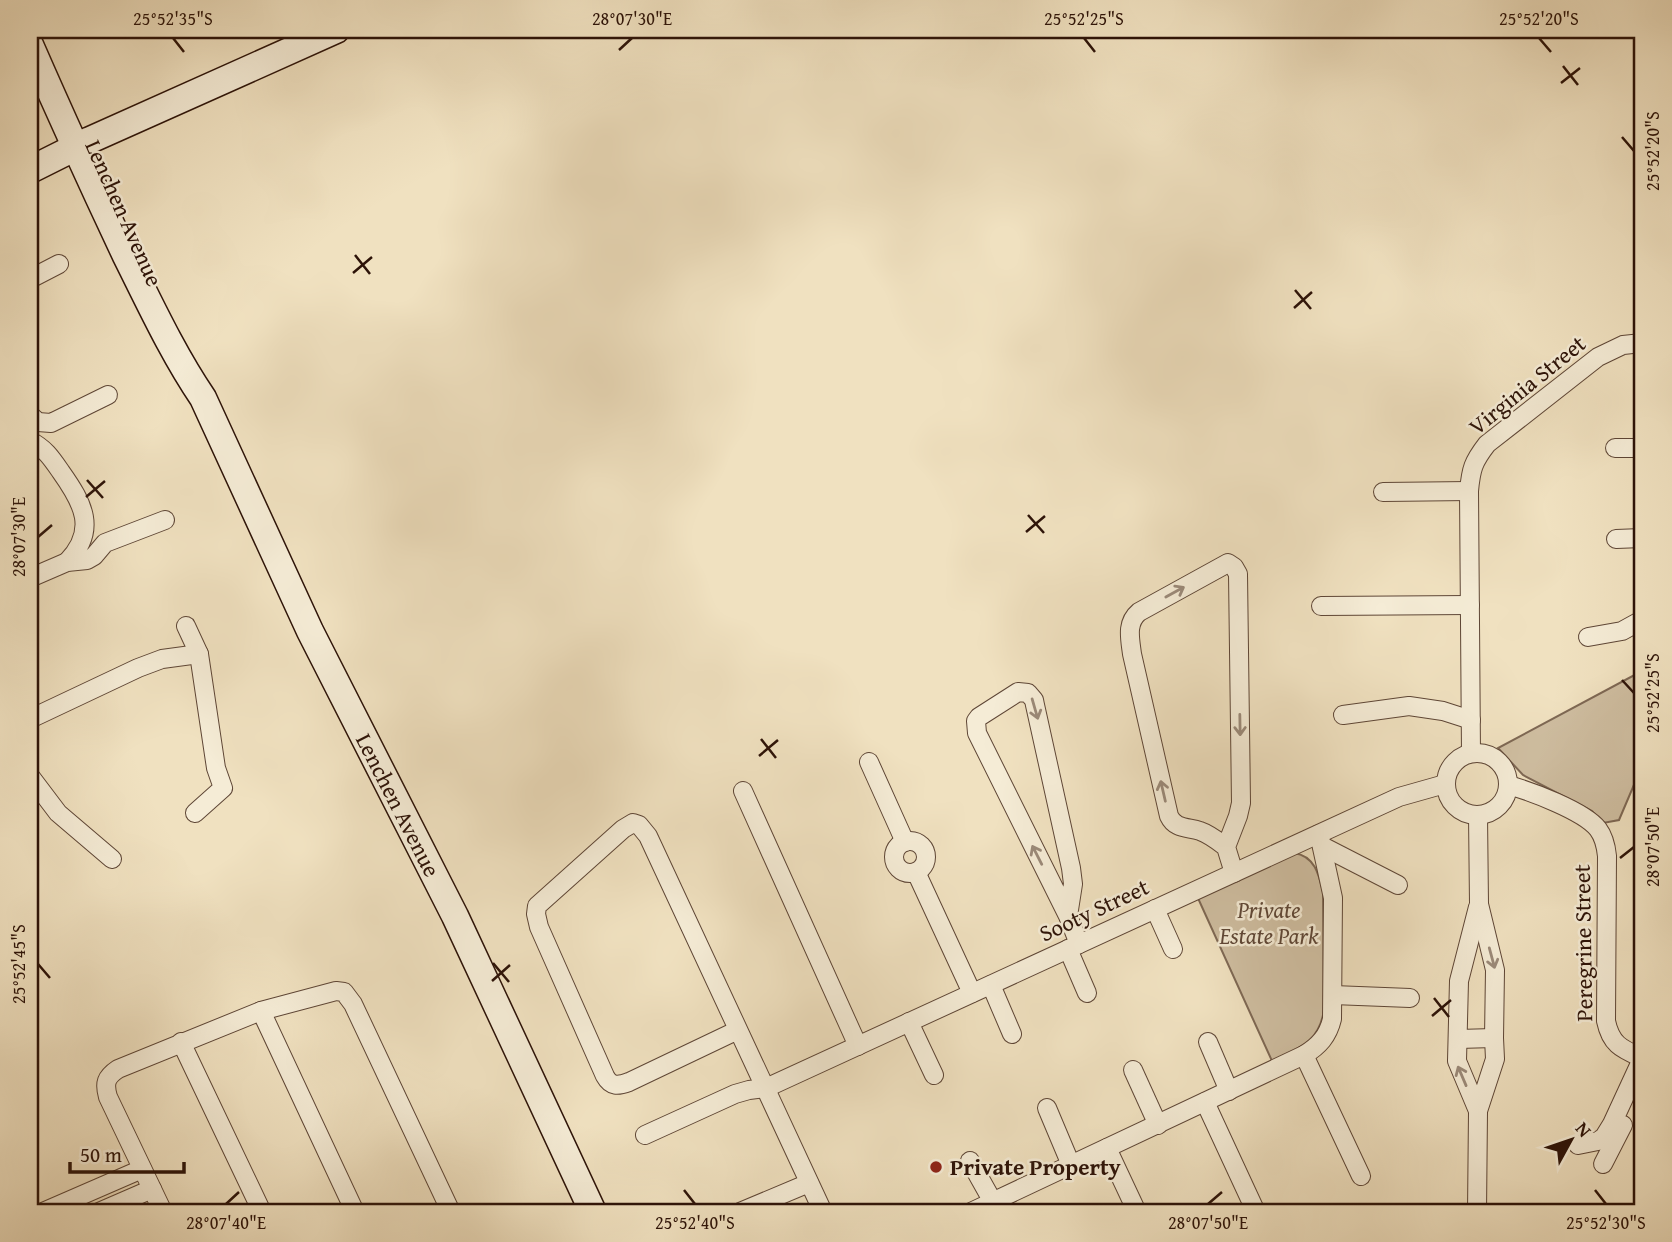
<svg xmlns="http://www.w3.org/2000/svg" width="1672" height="1242" viewBox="0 0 1672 1242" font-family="'Gentium Book Plus',serif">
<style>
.green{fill:#cfbea1;stroke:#7e6854;stroke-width:2}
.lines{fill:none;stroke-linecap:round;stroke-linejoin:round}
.street-casing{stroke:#5e4636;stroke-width:20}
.secondary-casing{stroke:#2d1308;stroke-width:29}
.street{stroke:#f5ecd6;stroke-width:18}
.secondary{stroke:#f5ecd6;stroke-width:26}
.oneway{stroke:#9b8a79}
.ticks{fill:none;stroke:#2d1308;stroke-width:2.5}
.poi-dot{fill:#8f2418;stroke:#f5ecd6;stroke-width:2.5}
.labels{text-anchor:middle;stroke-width:5;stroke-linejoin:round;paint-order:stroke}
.street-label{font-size:23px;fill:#2d1308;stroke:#f5ecd6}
.park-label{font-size:23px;font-style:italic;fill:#5e4636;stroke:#f5ecd6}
.poi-label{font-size:23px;font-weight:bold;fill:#2d1308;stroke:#f5ecd6;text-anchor:start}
.neatline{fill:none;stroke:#2d1308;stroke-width:2.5}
.ticks-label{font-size:18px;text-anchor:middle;fill:#2d1308}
</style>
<rect width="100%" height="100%" fill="#f0e1c0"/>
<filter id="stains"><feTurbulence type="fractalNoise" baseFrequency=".00286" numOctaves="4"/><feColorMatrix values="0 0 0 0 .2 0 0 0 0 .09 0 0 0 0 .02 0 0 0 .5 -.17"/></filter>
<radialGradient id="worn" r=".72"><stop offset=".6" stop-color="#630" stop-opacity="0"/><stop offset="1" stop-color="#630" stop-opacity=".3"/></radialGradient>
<!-- green -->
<g class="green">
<path d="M1642,671V766L1619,820L1603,823L1592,811L1523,775L1498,748Z"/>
<path d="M1294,853C1315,856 1319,875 1323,892L1324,1010C1319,1043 1299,1048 1272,1061L1197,896Z"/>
</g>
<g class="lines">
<defs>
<g id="street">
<path d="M30,279L59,264"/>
<path d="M30,415L38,422L51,423L108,395"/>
<path d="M30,441C45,448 52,459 61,472C83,503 98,530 67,562"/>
<path d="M1615,448H1642"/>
<path d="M1383,492L1469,491"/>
<path d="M1616,539L1642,538"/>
<path d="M30,578L67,562L87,560L94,556L105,543L165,520"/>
<path d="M1321,606L1470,605"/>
<path d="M186,626L199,654L216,768L223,788L195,813"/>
<path d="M1588,637L1622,631L1642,620"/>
<path d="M1343,715L1409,706L1443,711L1471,720"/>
<path d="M30,719L138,668L162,659L199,654"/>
<path d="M1471,753L1469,491C1471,469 1473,462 1487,444L1598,357L1623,345L1642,343"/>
<circle cx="1477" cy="784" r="31"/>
<path d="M869,762L905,842"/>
<path d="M30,776L58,813L112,859"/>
<path d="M1508,785C1530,791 1584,811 1598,829C1604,837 1606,846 1607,856L1606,1021C1611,1045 1622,1049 1642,1058"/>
<path d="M743,791L858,1046"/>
<circle cx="910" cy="857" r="16"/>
<path d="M1322,846L1398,885"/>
<path d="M1226,847C1218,841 1209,834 1200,831C1187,827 1175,829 1169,816L1132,654C1130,638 1126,623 1139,612L1228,563L1234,567L1238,574L1241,803L1238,816L1226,847L1234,873"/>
<path d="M916,872L972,993"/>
<path d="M1478,907L1459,981L1457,1061L1478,1111"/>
<path d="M1155,909L1173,949"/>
<path d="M1068,916L1073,884L1071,868L1035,705L1034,700L1028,693L1018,692L979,717L976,721L977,733L1068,916L1079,944"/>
<path d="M1068,949L1087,993"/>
<path d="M991,985L1012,1034"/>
<path d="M1333,995L1410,998"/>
<path d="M261,1011L355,1212"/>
<path d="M909,1022L934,1075"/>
<path d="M738,1030L629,1082C618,1086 611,1087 605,1076L539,927L536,914L537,906L623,829L633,823L639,825L648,836L823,1212"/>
<path d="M1458,1039L1494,1038"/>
<path d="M181,1042L262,1212"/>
<path d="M1208,1042L1229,1091"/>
<path d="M1304,1055L1361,1176"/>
<path d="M1133,1070L1158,1125"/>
<path d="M1205,1102L1256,1212"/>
<path d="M1047,1108L1071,1165"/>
<path d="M645,1135L735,1094L749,1090L766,1088L1399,797L1445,784"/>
<path d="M1578,1145L1598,1141L1604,1137L1612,1124L1642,1059"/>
<path d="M1107,1148L1137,1212"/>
<path d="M970,1161L993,1202"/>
<path d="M1603,1164L1623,1125"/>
<path d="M43,1212L142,1169"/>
<path d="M99,1212L152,1189"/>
<path d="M163,1212L108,1097C104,1083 106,1077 118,1069L261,1011L336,991L344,992L353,1004L451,1212"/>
<path d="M740,1212L809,1183"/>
<path d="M971,1212L1304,1055C1319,1046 1328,1036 1332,1019L1333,898L1319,834"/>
<path d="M1477,1212L1478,1111L1495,1059L1494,1038L1495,970L1479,904L1478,815"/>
</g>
<g id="secondary">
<path d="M30,45C61,116 93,186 126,256C150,304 173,354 203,398L310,631L455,916L593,1212"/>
<path d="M30,170L90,140L336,30"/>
</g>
</defs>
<!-- street casing -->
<use href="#street" class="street-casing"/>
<!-- secondary casing -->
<use href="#secondary" class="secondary-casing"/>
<!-- street -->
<use href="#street" class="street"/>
<!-- secondary -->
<use href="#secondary" class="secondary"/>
</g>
<!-- one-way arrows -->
<defs><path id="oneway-shaft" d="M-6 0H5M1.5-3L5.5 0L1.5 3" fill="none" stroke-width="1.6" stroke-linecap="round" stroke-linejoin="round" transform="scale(1.75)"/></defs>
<g class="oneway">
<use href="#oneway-shaft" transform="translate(1175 592) rotate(-29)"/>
<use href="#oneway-shaft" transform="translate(1035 709) rotate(74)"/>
<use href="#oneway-shaft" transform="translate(1240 725) rotate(89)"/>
<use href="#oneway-shaft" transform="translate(1163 791) rotate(-103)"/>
<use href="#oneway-shaft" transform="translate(1037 855) rotate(-117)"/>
<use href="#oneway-shaft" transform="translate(1492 958) rotate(75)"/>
<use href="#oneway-shaft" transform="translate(1462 1076) rotate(-113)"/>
</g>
<!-- ticks -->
<path class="ticks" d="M173,38L184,52M1084,38L1095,52M1539,38L1551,52M619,50L632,38M1563,66L1578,85M1561,83L1580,68M1622,137L1634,151M355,255L370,274M353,273L372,257M1295,290L1311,309M1294,308L1312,292M87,480L103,498M86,497L105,481M1028,515L1044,533M1026,532L1045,516M38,537L52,525M1622,680L1634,693M761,739L776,758M759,756L778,740M1620,858L1634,847M493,963L509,982M38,964L50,978M492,981L510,965M1434,998L1449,1017M1432,1016L1451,1000M684,1190L695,1204M1595,1190L1606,1204M226,1204L239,1192M1208,1204L1222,1192"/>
<!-- markers -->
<circle class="poi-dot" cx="936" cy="1167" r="7"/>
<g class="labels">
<!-- street labels -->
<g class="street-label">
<text transform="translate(124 213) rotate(66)" y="8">Lenchen Avenue</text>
<text transform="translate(1527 385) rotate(-39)" y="8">Virginia Street</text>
<text transform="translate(398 805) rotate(63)" y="8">Lenchen Avenue</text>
<text transform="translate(1094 910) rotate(-25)" y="8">Sooty Street</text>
<text transform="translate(1583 943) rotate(-91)" y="8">Peregrine Street</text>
</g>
<!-- park labels -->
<g class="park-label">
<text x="1269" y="918">Private<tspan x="1269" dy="26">Estate Park</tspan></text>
</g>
<!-- poi labels -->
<g class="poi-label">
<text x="950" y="1175">Private Property</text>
</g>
</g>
<!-- margin -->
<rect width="1672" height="1242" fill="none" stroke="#f0e1c0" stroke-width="77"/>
<!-- north arrow -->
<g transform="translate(1571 1140) rotate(50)" stroke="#f5ecd6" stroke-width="5" paint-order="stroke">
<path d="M0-5L12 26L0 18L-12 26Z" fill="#2d1308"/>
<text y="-10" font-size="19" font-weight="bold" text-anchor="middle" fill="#2d1308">N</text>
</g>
<!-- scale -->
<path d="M70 1162v10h114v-10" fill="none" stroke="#2d1308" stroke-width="3.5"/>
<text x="80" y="1162" font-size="21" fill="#2d1308" stroke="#f5ecd6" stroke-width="5" paint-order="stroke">50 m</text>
<rect x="38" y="38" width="1596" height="1166" class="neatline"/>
<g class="ticks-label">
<text x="173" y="25">25°52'35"S</text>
<text x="632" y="25">28°07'30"E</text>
<text x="1084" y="25">25°52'25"S</text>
<text x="1539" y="25">25°52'20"S</text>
<text transform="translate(1653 151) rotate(-90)" y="6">25°52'20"S</text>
<text transform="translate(19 537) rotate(-90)" y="6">28°07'30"E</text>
<text transform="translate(1653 693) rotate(-90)" y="6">25°52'25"S</text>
<text transform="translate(1653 847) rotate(-90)" y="6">28°07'50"E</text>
<text transform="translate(19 964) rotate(-90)" y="6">25°52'45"S</text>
<text x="226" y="1229">28°07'40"E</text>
<text x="695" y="1229">25°52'40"S</text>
<text x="1208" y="1229">28°07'50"E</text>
<text x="1606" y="1229">25°52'30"S</text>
</g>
<rect width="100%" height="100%" filter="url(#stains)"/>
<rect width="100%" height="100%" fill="url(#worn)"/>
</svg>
